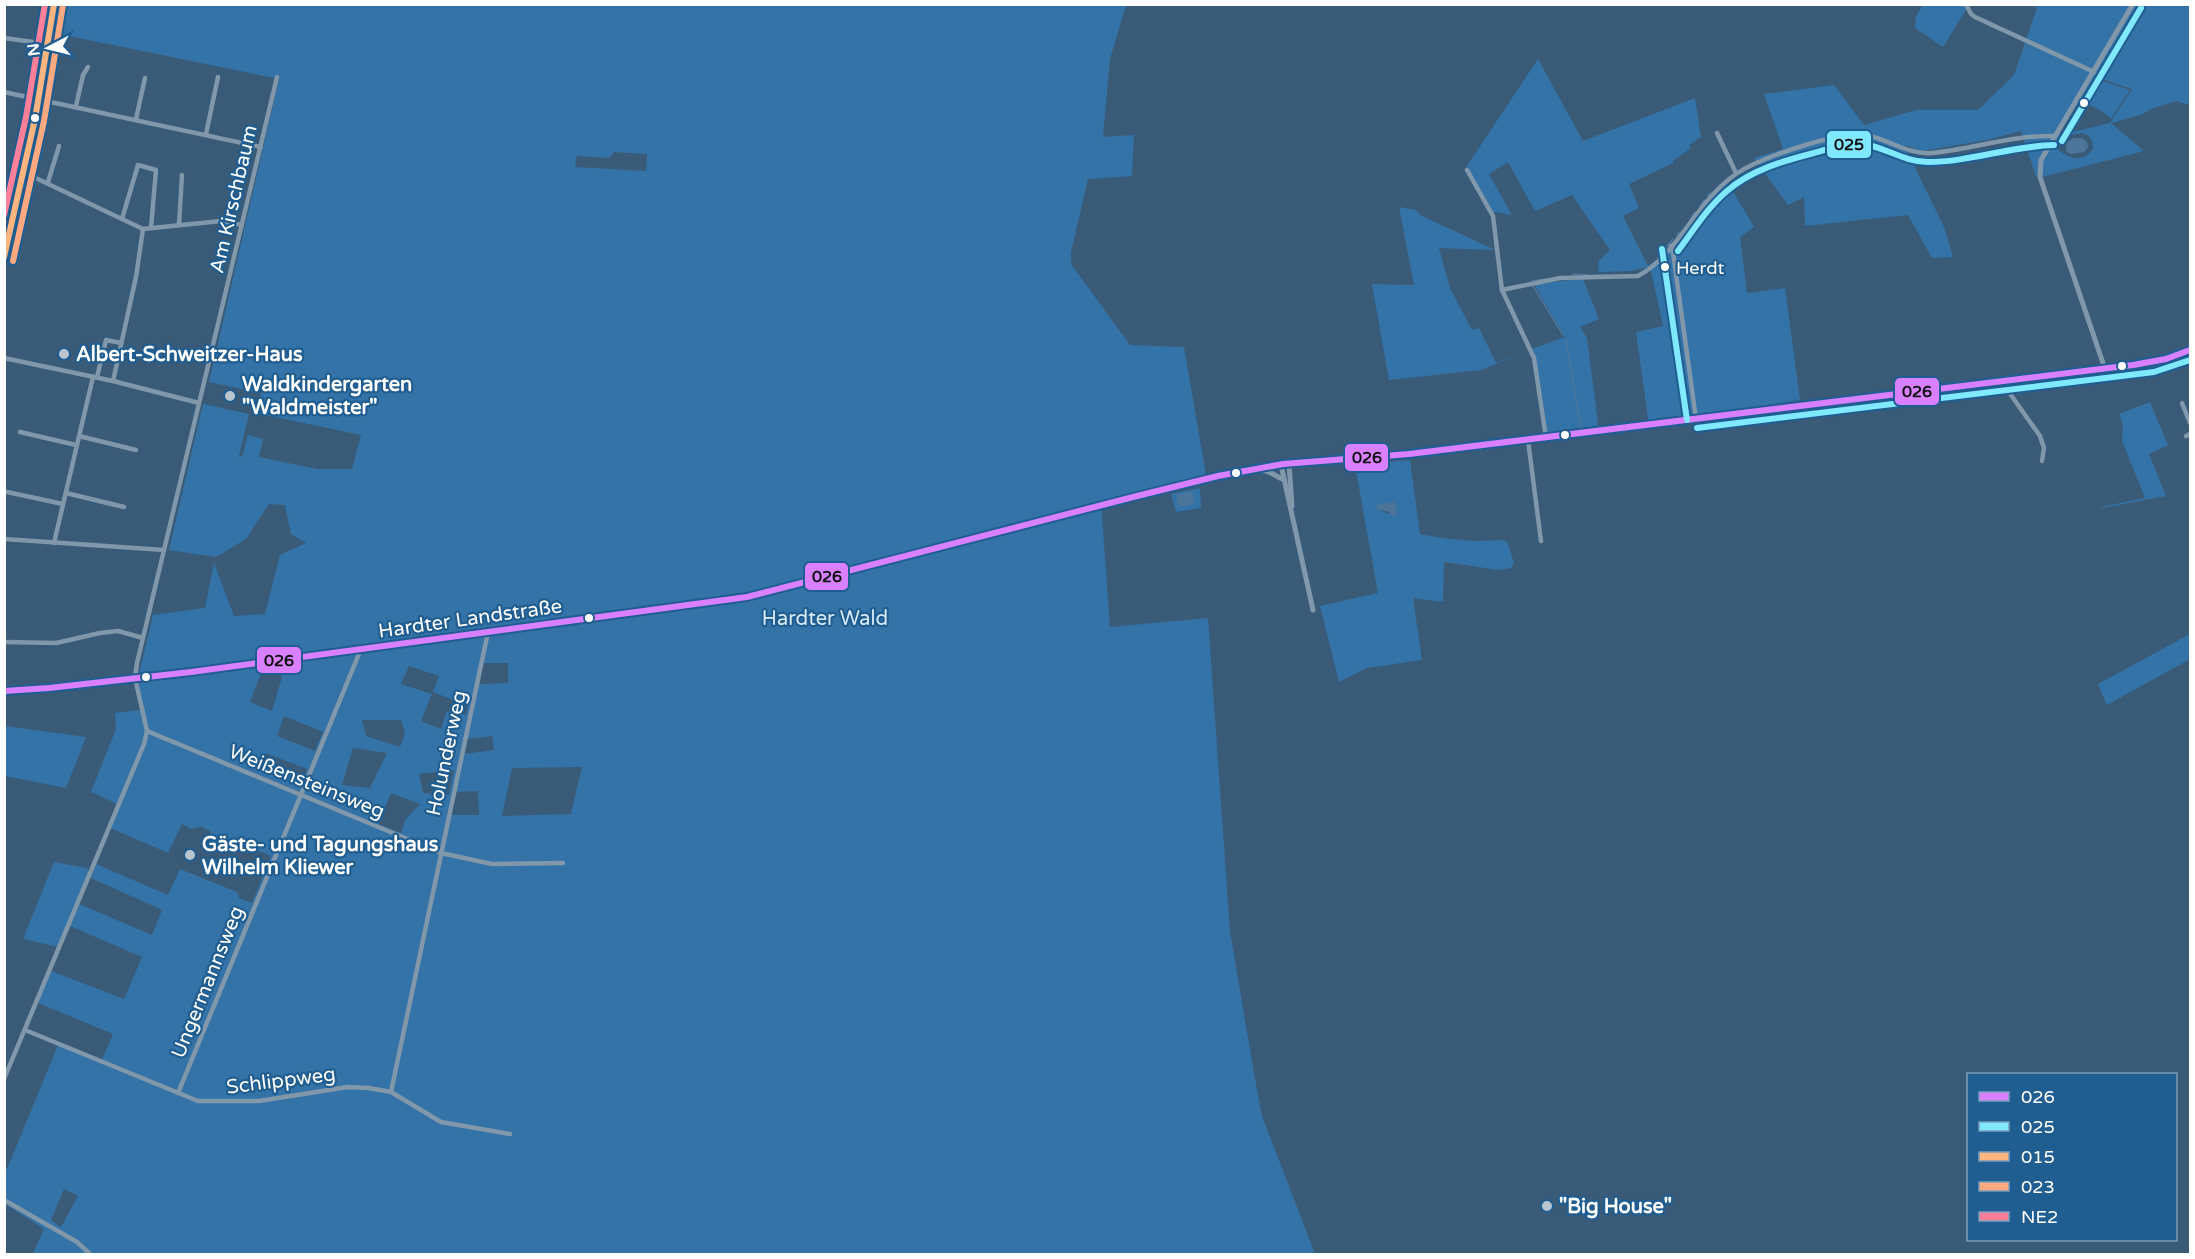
<svg xmlns="http://www.w3.org/2000/svg" width="2195" height="1259" viewBox="0 0 2195 1259" font-family="'Varela Round',sans-serif">
<style>
.green{fill:#3473a7;fill-rule:evenodd}
.water{fill:#4d759a}
.lines{fill:none;stroke-linecap:round;stroke-linejoin:round}
.stream{stroke:#4d759a;stroke-width:1.5}
.minor{stroke:#8197aa;stroke-width:4.5}
.tertiary{stroke:#8197aa;stroke-width:5}
.secondary{stroke:#8a9eaf;stroke-width:6}
.bus-1-casing{stroke:#205d91;stroke-width:10}
.bus-2-casing{stroke:#205d91;stroke-width:10}
.bus-3-casing{stroke:#205d91;stroke-width:10}
.bus-4-casing{stroke:#205d91;stroke-width:10}
.bus-5-casing{stroke:#205d91;stroke-width:10}
.bus-1{stroke:#d880ff;stroke-width:6}
.bus-2{stroke:#80e8ff;stroke-width:6}
.bus-3{stroke:#ffb580;stroke-width:6}
.bus-4{stroke:#ffa980;stroke-width:6}
.bus-5{stroke:#ff8098;stroke-width:6}
.bus-dot{fill:#fff;stroke:#205d91;stroke-width:2}
.poi-dot{fill:#bac6cf;stroke:#205d91;stroke-width:2}
.labels{text-anchor:middle;stroke-width:4.5;stroke-linejoin:round;paint-order:stroke}
.bus-label{font-size:18px;fill:#fff;stroke:#205d91;text-anchor:start}
.street-label{font-size:20px;fill:#fff;stroke:#205d91}
.poi-label{font-size:20px;font-weight:bold;fill:#fff;stroke:#205d91;text-anchor:start}
.park-label{font-size:20px;fill:#d6eaf9;stroke:#205d91}
.line-badge{stroke:#205d91;stroke-width:2}
.pale-badge-label{font-size:16px;text-anchor:middle;font-weight:bold;fill:#111}
</style>
<rect width="100%" height="100%" fill="#3a5b77"/>
<!-- green -->
<g class="green">
<path d="M58,5H1126L1110,59L1103,137L1134,135L1132,176L1088,179L1071,252V264L1130,345L1184,347L1206,475L1101,501L1110,627L1208,618L1230,932L1254,1073L1262,1116L1315,1254H33L44,1229L5,1204L4,1168L7,1169L58,1045L102,1060L113,1034L38,1003L51,971L124,999L142,957L70,926L79,904L152,935L162,910L91,878L96,864L168,895L180,869L237,892L239,898L252,903L271,856L236,841C223,844 230,852 212,843L210,831L202,827L191,829L182,824L168,853L108,827L117,804L91,792L116,729L115,713L140,710L139,674L153,615L205,608L214,563L234,616L265,614L280,555L306,543L291,534L285,505L269,504L246,539L216,557L169,550L203,404L249,414L239,456L242,457L248,435L263,439L259,457L317,469H352L361,435L256,413L263,384L257,383L255,392L209,382L279,79L54,33ZM614,152L647,154L646,171L575,167L577,156L609,158ZM483,663H508V683L479,684ZM280,666L282,677L272,711L250,702L263,668ZM409,666L439,676L433,692L468,706L466,715L447,711L441,729L421,721L432,694L401,684ZM284,716L323,732L315,751L277,736ZM362,720H401L405,733L400,747L366,736ZM492,736L494,750L464,754L467,739ZM353,748L387,753L370,788L342,785ZM265,753L307,769L304,779L261,762ZM582,767L571,814L502,816L512,768ZM454,770L449,795L423,793L419,774ZM478,791L479,815H451L456,792ZM391,793L420,804L405,820L401,833L378,824ZM64,1189L78,1196L61,1227L51,1220Z"/>
<path d="M1923,5H1966L1967,8L1943,47L1915,28L1916,16Z"/>
<path d="M2031,5H2190V105L2176,101L2151,109L2143,114L2111,123L2144,151L2042,177L2036,176L2021,131L1987,140L1922,151L1904,145L1944,227L1953,257L1932,258L1908,215L1805,226L1804,197L1788,205L1754,158L1783,149L1764,94L1834,85L1864,125L1916,110H1978L2014,75L2037,8ZM2095,77L2132,89L2110,123L2060,135L2059,133ZM2081,133L2088,135L2092,141L2093,149C2081,165 2068,158 2055,147L2059,137Z"/>
<path d="M1538,59L1583,141L1695,98L1701,137L1689,145L1691,148L1673,161V163L1629,184L1639,208L1623,216L1648,266L1676,245L1712,195L1728,183L1754,227L1740,237L1747,293L1785,288L1800,400L1649,425L1636,332L1663,326L1651,271L1648,267L1631,271L1599,272L1598,262L1610,250L1572,195L1535,211L1508,162L1489,174L1512,215L1495,212L1491,217L1465,169Z"/>
<path d="M2096,79L2130,90L2111,119L2105,113L2083,101Z"/>
<path d="M1399,207L1416,210L1420,215L1495,250L1439,248L1450,288L1472,330L1479,328L1496,363L1528,351L1481,370L1389,380L1372,284L1414,285Z"/>
<path d="M1583,279L1599,319L1580,327L1587,338L1599,431L1546,438L1532,349L1565,337L1534,284Z"/>
<path d="M2150,402L2168,445L2149,454L2166,496L2102,508L2101,507L2145,498L2122,441L2123,425L2119,414Z"/>
<path d="M1410,460L1420,534C1439,538 1459,540 1478,541C1488,541 1497,539 1507,541L1514,563L1511,568L1499,570L1444,562L1443,602L1413,598L1422,660L1367,668L1339,682L1320,606L1378,593L1355,465ZM1395,503L1397,514C1390,515 1380,512 1376,505Z"/>
<path d="M1200,488L1201,508L1176,512L1171,494Z"/>
<path d="M2190,634V659L2107,705L2098,684Z"/>
<path d="M4,726L86,737L66,788L5,776Z"/>
<path d="M54,862L87,868L89,872L58,947L23,939Z"/>
</g>
<!-- water -->
<g class="water">
<path d="M2074,138H2082L2087,142L2088,147L2084,152L2070,154L2066,151L2067,142Z"/>
<path d="M1190,492L1193,493L1194,504L1179,507L1176,495Z"/>
<path d="M1395,502L1397,514L1393,516L1389,512L1378,509L1376,505Z"/>
</g>
<g class="lines">
<!-- stream -->
<g class="stream">
<path d="M1708,196L1710,193"/>
<path d="M1699,208L1704,200"/>
<path d="M1690,219L1695,212"/>
<path d="M1677,235L1679,232"/>
<path d="M1658,258L1673,239"/>
<path d="M1573,274L1590,275"/>
<path d="M1594,275H1608"/>
<path d="M1532,281L1546,279"/>
<path d="M1533,286L1563,335"/>
<path d="M1566,340L1581,429"/>
</g>
<!-- minor -->
<g class="minor">
<path d="M1966,4L1971,14L1975,17L2094,72"/>
<path d="M4,38L48,44"/>
<path d="M4,92L261,147"/>
<path d="M76,106L83,75L88,67"/>
<path d="M136,119L145,78"/>
<path d="M1717,133L1736,173"/>
<path d="M206,134L218,77"/>
<path d="M1467,170L1493,216L1502,290L1534,358L1546,438"/>
<path d="M23,172L143,229L221,221L242,225"/>
<path d="M48,182L59,146"/>
<path d="M122,219L138,165L156,170L151,228"/>
<path d="M179,224L182,175"/>
<path d="M1671,246L1673,252L1696,419"/>
<path d="M4,259L35,119L54,4"/>
<path d="M1502,290L1560,278L1638,276C1678,255 1697,200 1736,174C1760,158 1837,131 1866,135C1888,139 1908,155 1932,153C1973,149 2012,135 2054,136"/>
<path d="M4,358L113,381L199,403"/>
<path d="M97,377L106,340L121,343"/>
<path d="M113,381L136,277L143,229"/>
<path d="M2001,381L2040,436L2044,448L2042,461"/>
<path d="M2182,403L2190,423"/>
<path d="M20,432L76,445"/>
<path d="M79,436L136,450"/>
<path d="M2186,436L2190,434"/>
<path d="M1528,440L1541,541"/>
<path d="M7,492L63,504"/>
<path d="M66,493L124,507"/>
<path d="M4,539L164,550"/>
<path d="M54,543L93,377"/>
<path d="M4,642L56,643L100,633L118,631L143,638"/>
<path d="M147,731L441,853L492,864L563,863"/>
<path d="M25,1030L198,1101H259L348,1087L369,1088L391,1092L441,1122L510,1134"/>
<path d="M4,1079L144,744L147,731L135,678L137,663L277,77"/>
<path d="M391,1092L488,632"/>
<path d="M178,1093L361,649"/>
<path d="M4,1200L77,1242L90,1254"/>
</g>
<!-- tertiary -->
<g class="tertiary">
<path d="M2105,369L2040,177L2041,160L2133,4"/>
<path d="M1289,464L1292,506"/>
<path d="M1281,465L1313,610"/>
<path d="M1259,469L1271,473L1282,479"/>
</g>
<!-- secondary -->
<path class="secondary" d="M4,691L49,688L191,672L747,597L1137,496L1218,476L1283,464L1409,454L2124,366C2148,364 2169,360 2190,350"/>
<defs>
<path id="bus-1" d="M4,691L49,688L191,672L747,597L1137,496L1218,476L1283,464L1409,454L2133,365L2166,359L2190,350"/>
<g id="bus-2">
<path d="M2062,141L2141,8"/>
<path d="M1662,249L1687,420"/>
<path d="M1678,251C1693,231 1707,208 1727,191C1751,170 1783,161 1814,153C1829,149 1846,142 1863,144C1885,147 1904,162 1928,162C1970,162 2011,146 2054,145"/>
<path d="M1697,428L2154,372L2190,360"/>
</g>
<path id="bus-3" d="M4,257L35,119L54,4"/>
<path id="bus-4" d="M13,261L44,121L63,5"/>
<path id="bus-5" d="M4,215L26,117L45,4"/>
</defs>
<!-- bus-1 casing -->
<use href="#bus-1" class="bus-1-casing"/>
<!-- bus-2 casing -->
<use href="#bus-2" class="bus-2-casing"/>
<!-- bus-3 casing -->
<use href="#bus-3" class="bus-3-casing"/>
<!-- bus-4 casing -->
<use href="#bus-4" class="bus-4-casing"/>
<!-- bus-5 casing -->
<use href="#bus-5" class="bus-5-casing"/>
<!-- bus-1 -->
<use href="#bus-1" class="bus-1"/>
<!-- bus-2 -->
<use href="#bus-2" class="bus-2"/>
<!-- bus-3 -->
<use href="#bus-3" class="bus-3"/>
<!-- bus-4 -->
<use href="#bus-4" class="bus-4"/>
<!-- bus-5 -->
<use href="#bus-5" class="bus-5"/>
</g>
<!-- markers -->
<g class="bus-dot">
<circle cx="2084" cy="103" r="5"/>
<circle cx="35" cy="118" r="5"/>
<circle cx="1665" cy="267" r="5"/>
<circle cx="2122" cy="366" r="5"/>
<circle cx="1565" cy="435" r="5"/>
<circle cx="1236" cy="473" r="5"/>
<circle cx="589" cy="618" r="5"/>
<circle cx="146" cy="677" r="5"/>
</g>
<g class="poi-dot">
<circle cx="64" cy="354" r="6"/>
<circle cx="230" cy="396" r="6"/>
<circle cx="190" cy="855" r="6"/>
<circle cx="1547" cy="1206" r="6"/>
</g>
<g class="labels">
<!-- bus labels -->
<g class="bus-label">
<text x="1676" y="274">Herdt</text>
</g>
<!-- street labels -->
<g class="street-label">
<text transform="translate(233 199) rotate(-77)" y="7">Am Kirschbaum</text>
<text transform="translate(470 618) rotate(-8)" y="7">Hardter Landstraße</text>
<text transform="translate(446 753) rotate(-78)" y="7">Holunderweg</text>
<text transform="translate(307 781) rotate(22)" y="7">Weißensteinsweg</text>
<text transform="translate(207 982) rotate(-68)" y="7">Ungermannsweg</text>
<text transform="translate(281 1080) rotate(-7)" y="7">Schlippweg</text>
</g>
<!-- poi labels -->
<g class="poi-label">
<text x="76" y="361">Albert-Schweitzer-Haus</text>
<text x="242" y="391">Waldkindergarten<tspan x="242" dy="23">"Waldmeister"</tspan></text>
<text x="202" y="851">Gäste- und Tagungshaus<tspan x="202" dy="23">Wilhelm Kliewer</tspan></text>
<text x="1559" y="1213">"Big House"</text>
</g>
<!-- park labels -->
<g class="park-label">
<text x="825" y="625">Hardter Wald</text>
</g>
</g>
<g class="line-badge">
<rect x="1826" y="130" width="46" height="29" rx="6" fill="#80e8ff"/>
<rect x="1894" y="377" width="46" height="29" rx="6" fill="#d880ff"/>
<rect x="1344" y="443" width="45" height="29" rx="6" fill="#d880ff"/>
<rect x="804" y="562" width="45" height="29" rx="6" fill="#d880ff"/>
<rect x="256" y="646" width="46" height="28" rx="6" fill="#d880ff"/>
</g>
<g class="pale-badge-label">
<text x="1849" y="150">025</text>
<text x="1917" y="397">026</text>
<text x="1367" y="463">026</text>
<text x="827" y="582">026</text>
<text x="279" y="666">026</text>
</g>
<!-- border -->
<rect width="2195" height="1259" fill="none" stroke="#ffffff" stroke-width="12"/>
<!-- legend -->
<rect x="1967" y="1073" width="210" height="168" fill="#205d91" stroke="#799ebd" stroke-width="1.5"/>
<rect x="1979" y="1092" width="30" height="9" fill="#d880ff" stroke="#799ebd" stroke-width="1.5"/>
<text x="2021" y="1103" font-size="18" fill="#ffffff">026</text>
<rect x="1979" y="1122" width="30" height="9" fill="#80e8ff" stroke="#799ebd" stroke-width="1.5"/>
<text x="2021" y="1133" font-size="18" fill="#ffffff">025</text>
<rect x="1979" y="1152" width="30" height="9" fill="#ffb580" stroke="#799ebd" stroke-width="1.5"/>
<text x="2021" y="1163" font-size="18" fill="#ffffff">015</text>
<rect x="1979" y="1182" width="30" height="9" fill="#ffa980" stroke="#799ebd" stroke-width="1.5"/>
<text x="2021" y="1193" font-size="18" fill="#ffffff">023</text>
<rect x="1979" y="1212" width="30" height="9" fill="#ff8098" stroke="#799ebd" stroke-width="1.5"/>
<text x="2021" y="1223" font-size="18" fill="#ffffff">NE2</text>
<!-- north arrow -->
<g transform="translate(48 48) rotate(263)" stroke="#205d91" stroke-width="4.5" paint-order="stroke">
<path d="M0-4.5L10 22L0 15L-10 22Z" fill="#ffffff"/>
<text y="-9" font-size="16" font-weight="bold" text-anchor="middle" fill="#ffffff">N</text>
</g>
</svg>
